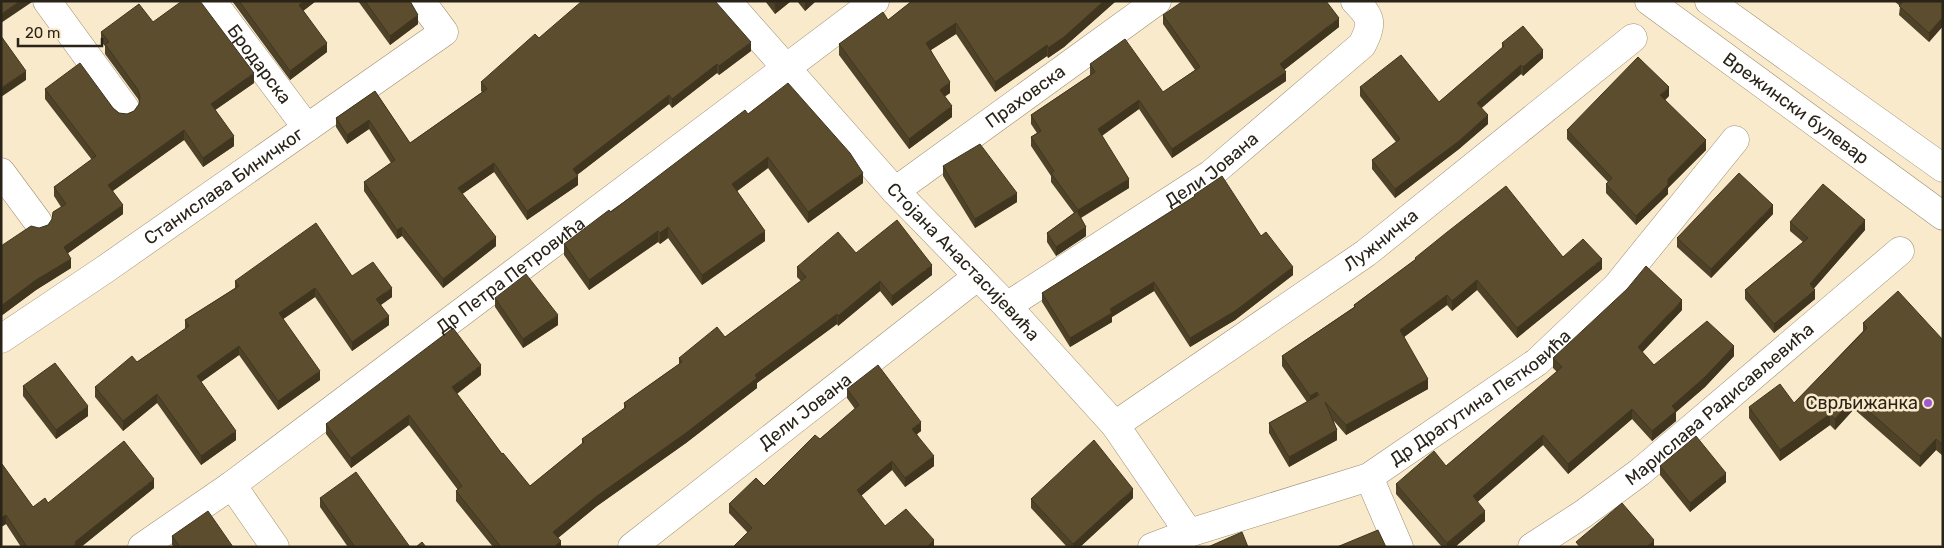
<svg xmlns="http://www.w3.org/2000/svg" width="1944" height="548" viewBox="0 0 1944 548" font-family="Rubik,sans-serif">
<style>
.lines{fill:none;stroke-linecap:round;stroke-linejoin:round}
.street-casing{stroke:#9d8f72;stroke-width:29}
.secondary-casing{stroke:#9d8f72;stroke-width:29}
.street{stroke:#fff;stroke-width:28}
.secondary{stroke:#fff;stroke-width:28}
.wall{fill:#4e4228}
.shaded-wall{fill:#403620}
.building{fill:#5b4d2e;stroke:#403620}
.poi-dot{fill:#a05acf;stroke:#faeacc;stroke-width:2}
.labels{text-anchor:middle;stroke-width:5;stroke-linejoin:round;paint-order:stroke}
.street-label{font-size:18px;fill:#292318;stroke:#faeacc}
.poi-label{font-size:18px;fill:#292318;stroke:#faeacc;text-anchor:end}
</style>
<rect width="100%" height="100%" fill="#faeacc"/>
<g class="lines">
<defs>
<g id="street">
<path d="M47,1L125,108"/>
<path id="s1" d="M212,1L307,128"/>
<path id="s2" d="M727,1L895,191L1007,306L1115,425L1189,533"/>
<path d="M1,172L38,222"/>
<path id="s3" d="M895,191L1157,1"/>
<path id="s4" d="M1007,306L1211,174L1362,45C1373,23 1372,18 1355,1"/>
<path id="s5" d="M1,339L104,270L444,32L421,1"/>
<path id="s6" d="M1115,425L1366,253L1633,38"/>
<path d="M1369,477L1399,547"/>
<path d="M232,485L275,547"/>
<path id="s7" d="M142,547L232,485L875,1"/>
<path id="s8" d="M632,547L978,276"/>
<path id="s9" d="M1152,547L1189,533L1369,477L1537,362L1616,287L1735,140"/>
<path id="s10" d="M1532,547L1583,514L1640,472L1900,251"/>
</g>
<g id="secondary">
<path id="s11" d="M1649,1L1943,216"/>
<path d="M1709,1L1943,168"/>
</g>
</defs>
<!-- street casing -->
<use href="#street" class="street-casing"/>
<!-- secondary casing -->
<use href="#secondary" class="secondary-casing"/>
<!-- street -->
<use href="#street" class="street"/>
<!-- secondary -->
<use href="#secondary" class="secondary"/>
</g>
<!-- wall -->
<g class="wall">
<path d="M232,1H316L303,11L327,52L290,80Z"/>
<path d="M358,1H410L418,24L390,45Z"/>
<path d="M765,1H791L775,14Z"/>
<path d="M797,1H816L805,11Z"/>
<path d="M912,1H1116L1064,47L1048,58L1047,56L995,92L956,34L931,50L950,93L945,96L952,117L909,149L839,55V44L888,20Z"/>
<path d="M1894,1H1943V26L1929,42L1899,15L1900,6Z"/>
<path d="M1163,15L1339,27L1284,70L1286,81L1172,158L1139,109L1102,136L1129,188L1081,218L1086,236L1056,256L1047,242V233L1074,213L1051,182V176L1031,146V137L1037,133L1031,124V115L1090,75V64L1163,92L1195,70L1163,24Z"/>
<path d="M153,22L254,83L215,110L234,146L203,167L184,140L113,191L123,214L68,253L71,268L36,290L1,316V246L48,225L61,207L54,196V187L92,160L45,99V89L113,108L119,113L127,114L134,111L140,104L138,99L105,54V46L101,42V32Z"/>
<path d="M539,38L751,51L719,75L717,73L672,108L669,104L577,175L578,185L527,220L494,172L462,194L496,246L443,288L402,236L397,239L364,191V182L391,163L369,129L347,144L336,127V118L375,91L410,143L482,92L481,91V82Z"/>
<path d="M1502,43L1543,58L1523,76L1521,74L1481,108L1488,124L1459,149L1395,198L1372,169V160L1396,142L1360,96V87L1439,102L1502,48Z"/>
<path d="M1669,96L1665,100L1706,150L1668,188V194L1636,225L1606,193V184L1608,182L1567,139V130Z"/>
<path d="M748,114L863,183L808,223L768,168L737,191L765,241L702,285L668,238L660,244L658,242L589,290L564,255V244Z"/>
<path d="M943,166L1017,202L975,228L943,176Z"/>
<path d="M1194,195L1261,236L1293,275L1235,320L1190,347L1154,291L1112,317V322L1070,347L1042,302V293L1194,197Z"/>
<path d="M1773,214L1711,278L1677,247V238Z"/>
<path d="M1790,222L1865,230L1814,288L1815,299L1774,333L1745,299V290L1803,242L1790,231Z"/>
<path d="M856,253L932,275L892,306L880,291L838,326L837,324L757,383V388L686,443L597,506L558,538L561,547H493L456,501V491L458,490L409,425L351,468L326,434V424L481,375L457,394L502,454L530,486L582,444V439L624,409V403L679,364V358L725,337L801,281L797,277V267Z"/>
<path d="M1563,257L1602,269L1517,338L1477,290L1452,311L1447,305L1404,337L1428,389L1346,435L1334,421L1337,440L1289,467L1269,433V423L1307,402L1282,366V356L1354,307V305L1415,260V258Z"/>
<path d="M352,276L392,297L381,305L389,325L352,351L315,297L283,319L320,380L278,410L239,355L201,382L236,440L201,465L157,403L123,431L95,397V387L137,362L185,329V320L235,288V281Z"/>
<path d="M495,298L558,325L523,348L495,307Z"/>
<path d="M1682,310L1642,352L1654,365L1734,356L1705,387L1676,412V421L1652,441L1632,419L1568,474L1543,445L1477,502L1485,521L1455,547H1442L1396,494V484L1446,466L1557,372L1553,368V358Z"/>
<path d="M1863,323L1943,340V456L1936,450L1920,467L1854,409L1835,430L1830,425L1780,461L1749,418V407L1794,403L1863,331Z"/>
<path d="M23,386L88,416L56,439L23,396Z"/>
<path d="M847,389L921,431L917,434L934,466L905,487L892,470L861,496L885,526L934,547L747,532L729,513V504L764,486L855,409L847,398Z"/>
<path d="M1,464L33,507L48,503L154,488L81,547H21L6,524L1,527Z"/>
<path d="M1660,466L1726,482L1690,512L1660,475Z"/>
<path d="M320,498L410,547H348L320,507Z"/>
<path d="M1133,498L1080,547H1067L1031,508V499Z"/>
<path d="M172,536L233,547H174L172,545Z"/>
</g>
<!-- shaded-wall -->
<g class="shaded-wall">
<path d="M20,1H32V2L1,23V14Z"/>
<path d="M304,1H316L299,14V5Z"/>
<path d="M779,1H791L775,14V4Z"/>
<path d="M816,1L805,11V2Z"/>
<path d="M1104,1H1116L1064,47L1048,58V48Z"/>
<path d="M418,15V24L390,45V36Z"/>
<path d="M1943,17V26L1929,42V33Z"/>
<path d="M1339,18V27L1280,73V64Z"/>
<path d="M956,23V34L926,53V43Z"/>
<path d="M751,42V51L719,75V66Z"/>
<path d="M327,43V52L290,80V71Z"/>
<path d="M1047,45V56L995,92V82Z"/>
<path d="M1543,50V58L1523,76V67Z"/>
<path d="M717,64V73L672,108V99Z"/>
<path d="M1521,65V74L1477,112V103Z"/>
<path d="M26,71V80L1,97V88Z"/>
<path d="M1286,72V81L1172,158V149Z"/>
<path d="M254,73V83L211,113V104Z"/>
<path d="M950,82V93L940,100V90Z"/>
<path d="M1669,87V96L1660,105V95Z"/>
<path d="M669,95V104L573,178V169Z"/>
<path d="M1139,100V109L1098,138V129Z"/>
<path d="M952,106V117L909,149V139Z"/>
<path d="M1488,115V124L1459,149L1395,198V189Z"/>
<path d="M369,120V129L347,144V135Z"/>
<path d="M184,130V140L108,194V185Z"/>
<path d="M234,136V146L203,167V158Z"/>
<path d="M1706,140V150L1668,188V194L1636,225V216L1668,179Z"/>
<path d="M768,157V168L732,195V184Z"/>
<path d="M494,163V172L458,197V188Z"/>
<path d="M863,173V183L808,223V212Z"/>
<path d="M578,176V185L527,220V211Z"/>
<path d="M1129,179V188L1078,219V210Z"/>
<path d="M1017,193V202L975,228V219Z"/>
<path d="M123,205V214L64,256V247Z"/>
<path d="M1773,205V214L1711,278V269Z"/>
<path d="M1865,220V230L1810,293V284Z"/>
<path d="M402,227V236L397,239V230Z"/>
<path d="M668,227V238L660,244V233Z"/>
<path d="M1086,227V236L1056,256V247Z"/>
<path d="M658,231V242L589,290V280Z"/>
<path d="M765,231V241L702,285V275Z"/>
<path d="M496,237V246L443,288V279Z"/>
<path d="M71,259V268L36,290L1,316V306L36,280Z"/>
<path d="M1602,259V269L1517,338V328Z"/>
<path d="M932,265V275L892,306V296Z"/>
<path d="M1293,267V275L1235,320L1190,347V338Z"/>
<path d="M1477,280V290L1452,311V301Z"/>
<path d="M880,281V291L838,326V316Z"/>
<path d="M1154,282V291L1112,317V322L1070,347V338L1110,309Z"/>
<path d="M315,288V297L279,322V313Z"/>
<path d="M392,288V297L376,308V299Z"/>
<path d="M1815,290V299L1774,333V324Z"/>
<path d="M1447,295V305L1400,340V330Z"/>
<path d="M1682,300V310L1638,357V347Z"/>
<path d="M837,314V324L757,383V388L686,443L597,506L553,542V532L597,496L755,375Z"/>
<path d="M558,315V325L523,348V339Z"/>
<path d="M389,316V325L352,351V342Z"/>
<path d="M239,346V355L197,385V376Z"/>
<path d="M1734,346V356L1705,387L1676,412V421L1652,441V431L1672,406Z"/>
<path d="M481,365V375L452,397V387Z"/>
<path d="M320,371V380L278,410V401Z"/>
<path d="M1428,379V389L1346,435V425Z"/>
<path d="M1317,392V402L1310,406V396Z"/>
<path d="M157,394V403L123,431V421Z"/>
<path d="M1854,398V409L1835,430V419Z"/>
<path d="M88,406V416L56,439V430Z"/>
<path d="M1632,409V419L1568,474V464Z"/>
<path d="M1830,414V425L1780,461V450Z"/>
<path d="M409,415V425L351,468V458Z"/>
<path d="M921,422V431L912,438V429Z"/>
<path d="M1337,430V440L1289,467V457Z"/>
<path d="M236,431V440L201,465V456Z"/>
<path d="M1543,435V445L1473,506V496Z"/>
<path d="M1936,439V450L1920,467V456Z"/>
<path d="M934,456V466L905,487V478Z"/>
<path d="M892,461V470L857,499V490Z"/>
<path d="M1726,473V482L1690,512V503Z"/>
<path d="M154,479V488L81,547H72L75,542Z"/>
<path d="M1133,489V498L1080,547H1073V544Z"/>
<path d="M1485,511V521L1455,547H1447V543Z"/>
<path d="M6,515V524L1,527V518Z"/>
<path d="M934,540V547H927Z"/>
<path d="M1654,540V547H1646Z"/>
<path d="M561,541V547H554Z"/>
</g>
<!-- building -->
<g class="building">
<path d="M1,1H20L1,14Z"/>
<path d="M182,1H200L254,73L211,104L234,136L203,158L184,130L108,185L123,205L64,247L71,259L36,280L1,306V246L31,226L39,228L48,225L52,219L53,212L66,204L54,187L96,156L45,89L80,63L113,108L119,113L127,114L134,111L139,104L140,96L138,90L105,44L109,42L101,32L139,4L153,22Z"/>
<path d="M239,1H304L299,5L327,43L290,71Z"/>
<path d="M365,1H410L418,15L390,36Z"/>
<path d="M582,1H715L751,42L719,66L717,64L672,99L669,95L573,169L578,176L527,211L494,163L458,188L496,237L443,279L402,227L397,230L364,182L395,160L369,120L347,135L336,118L375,91L410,143L487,89L481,82L535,34L539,38Z"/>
<path d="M773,1H779L775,4Z"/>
<path d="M912,1H1104L1064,37L1048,48L1047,45L995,82L956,23L926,43L950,82L940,90L952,106L909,139L839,44L883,12L888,20Z"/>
<path d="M1183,1H1326L1339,18L1280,64L1286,72L1172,149L1139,100L1098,129L1129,179L1078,210L1051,173L1054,171L1031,137L1041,131L1031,115L1095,72L1090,64L1125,39L1163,92L1200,67L1163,15Z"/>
<path d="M1903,1H1943V17L1929,33L1899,6Z"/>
<path d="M1523,26L1543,50L1523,67L1521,65L1477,103L1488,115L1459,141L1395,189L1372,160L1400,139L1360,87L1401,55L1439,102L1504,46L1502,43Z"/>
<path d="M1,36L26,71L1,88Z"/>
<path d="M1638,57L1669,87L1660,95L1706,140L1668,179V185L1636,216L1606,184L1612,178L1567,130Z"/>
<path d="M788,83L850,153L863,173L808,212L768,157L732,184L765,231L702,275L668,227L660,233L658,231L589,280L564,244L609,210L611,212L745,110L748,114Z"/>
<path d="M980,144L1017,193L975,219L943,166Z"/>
<path d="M1739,173L1773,205L1711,269L1677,238Z"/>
<path d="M1222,176L1261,236L1266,232L1293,267L1235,311L1190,338L1154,282L1110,309L1112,313L1070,338L1042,293L1195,196L1194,195Z"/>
<path d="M1823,184L1865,220L1810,284L1815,290L1774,324L1745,290L1808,238L1790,222Z"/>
<path d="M1506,186L1563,257L1583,239L1602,259L1517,328L1477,280L1452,301L1447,295L1400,330L1428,379L1346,425L1325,402L1337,430L1289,457L1269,423L1319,395L1317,392L1310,396L1282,356L1355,307L1354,305L1416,259L1415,258L1446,233Z"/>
<path d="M1077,211L1086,227L1056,247L1047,233Z"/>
<path d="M897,220L932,265L892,296L880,281L838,316L837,314L755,375L757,378L686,433L597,496L553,532L561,541L554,547H501L456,491L462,486L409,415L351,458L326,424L453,328L481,365L452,387L502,454L503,453L530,486L584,442L582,439L626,407L624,403L682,362L679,358L717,327L725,337L806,277L797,267L838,232L856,253Z"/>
<path d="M316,223L352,276L373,262L392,288L376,299L389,316L352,342L315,288L279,313L320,371L278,401L239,346L197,376L236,431L201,456L157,394L123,421L95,387L132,356L137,362L189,326L185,320L239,286L235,281Z"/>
<path d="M1646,266L1682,300L1638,347L1654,365L1707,321L1734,346L1705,377L1672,406L1676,411L1652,431L1632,409L1568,464L1543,435L1473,496L1485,511L1447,543L1396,484L1434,451L1446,466L1562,367L1553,358L1627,289Z"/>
<path d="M526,274L558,315L523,339L495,298Z"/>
<path d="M1898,291L1943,340V445L1936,439L1920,456L1854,398L1835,419L1830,414L1780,450L1749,407L1780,384L1794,403L1867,328L1863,323Z"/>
<path d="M55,363L88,406L56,430L23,386Z"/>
<path d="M878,365L921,422L912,429L934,456L905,478L892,461L857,490L885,526L906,509L934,540L927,547H733L752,528L729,504L756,478L764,486L815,435L820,439L859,405L847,389Z"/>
<path d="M1696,436L1726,473L1690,503L1660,466Z"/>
<path d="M1094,440L1133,489L1073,544L1031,499Z"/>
<path d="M124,441L154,479L75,542L76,544L72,547H27L6,515L1,518V464H2L33,507L45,498L48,503Z"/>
<path d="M356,472L410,547H355L320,498Z"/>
<path d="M1622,503L1654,540L1646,547H1580L1576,542Z"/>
<path d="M208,511L233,547H180L172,536Z"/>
<path d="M1378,530L1386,547H1337Z"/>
<path d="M1242,532L1248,547H1208Z"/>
<path d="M422,542L426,547H416Z"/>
</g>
<!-- markers -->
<circle class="poi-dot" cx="1928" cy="403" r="5"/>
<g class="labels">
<!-- street labels -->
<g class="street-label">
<text dy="6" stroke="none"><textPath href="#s1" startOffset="79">Бродарска</textPath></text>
<text dy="6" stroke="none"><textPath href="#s3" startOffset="161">Праховска</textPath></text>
<text dy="6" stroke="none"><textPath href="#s11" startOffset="182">Врежински булевар</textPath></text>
<text dy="6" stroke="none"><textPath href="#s4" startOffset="246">Дели Јована</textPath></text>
<text dy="6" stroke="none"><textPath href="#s5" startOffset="270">Станислава Биничког</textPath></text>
<text dy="6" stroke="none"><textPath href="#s6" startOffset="324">Лужничка</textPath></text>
<text dy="6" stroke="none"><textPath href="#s2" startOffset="352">Стојана Анастасијевића</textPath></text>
<text dy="6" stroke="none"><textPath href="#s7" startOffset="458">Др Петра Петровића</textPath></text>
<text dy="6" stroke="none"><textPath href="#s9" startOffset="365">Др Драгутина Петковића</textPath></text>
<text dy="6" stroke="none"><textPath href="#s10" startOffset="236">Марислава Радисављевића</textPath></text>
<text dy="6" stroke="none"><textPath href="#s8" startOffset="220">Дели Јована</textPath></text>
</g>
<!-- poi labels -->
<g class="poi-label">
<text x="1918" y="409">Сврљижанка</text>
</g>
</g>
<!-- border -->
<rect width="1944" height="548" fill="none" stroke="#292318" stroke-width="5"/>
<!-- scale -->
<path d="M18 38v8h84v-8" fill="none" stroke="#292318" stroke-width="2.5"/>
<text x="25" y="38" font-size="15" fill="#292318" stroke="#faeacc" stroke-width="4" paint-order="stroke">20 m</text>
</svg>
